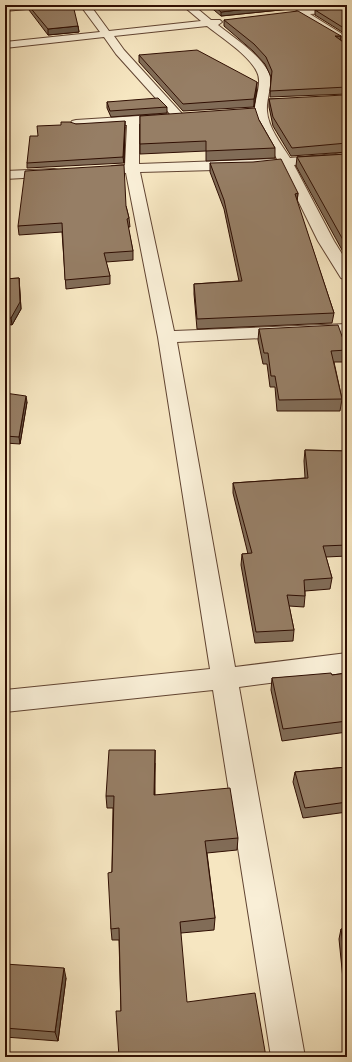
<svg xmlns="http://www.w3.org/2000/svg" width="352" height="1062" viewBox="0 0 352 1062" font-family="Vollkorn,serif">
<style>
.lines{fill:none;stroke-linecap:round;stroke-linejoin:round}
.street-casing{stroke:#614432;stroke-width:2}
.street{fill:#f9efd7;fill-rule:evenodd}
.wall{fill:#816c57;stroke:#2f0e02}
.shaded-wall{fill:#695847;stroke:#2f0e02}
.building{fill:#967e65;stroke:#2f0e02}
</style>
<rect width="100%" height="100%" fill="#f6e6c1"/>
<filter id="stains"><feTurbulence type="fractalNoise" baseFrequency=".005" numOctaves="4"/><feColorMatrix values="0 0 0 0 .2 0 0 0 0 .09 0 0 0 0 .02 0 0 0 .5 -.17"/></filter>
<radialGradient id="worn" r=".72"><stop offset=".6" stop-color="#630" stop-opacity="0"/><stop offset="1" stop-color="#630" stop-opacity=".3"/></radialGradient>
<g class="lines">
<defs>
<g id="street">
<path d="M5,5H42L37,8L5,11Z"/>
<path d="M80,5H90L109,31L201,21L182,5H193L211,20H220L222,22L218,25C234,38 257,52 268,71C274,82 266,98 267,111C268,127 281,144 290,158L347,153V161L294,165L334,241L347,262V280L341,278L318,241L281,166L252,169L140,172L174,331L347,324V334L177,342L235,667L347,653V673L239,687L305,1057H271L213,690L5,712V690L210,669L158,337L126,173L112,172L110,169L112,166L125,165L127,125L76,128L72,127L70,124L72,121L76,120L170,114L116,54L104,37L5,48V42L100,32ZM207,26C222,38 249,55 257,72C263,83 254,99 255,112C257,129 269,144 277,159L139,164V124L179,121L183,120L185,117L124,50L114,36Z"/>
<path d="M347,6V12L310,14L347,37V44L295,12L300,9Z"/>
<path d="M54,169L59,170L61,173L59,176L5,179V171Z"/>
</g>
</defs>
<!-- street casing -->
<use href="#street" class="street-casing"/>
<!-- street -->
<use href="#street" class="street"/>
</g>
<!-- wall -->
<g class="wall">
<path d="M28,5L78,26L79,32L48,35L29,10Z"/>
<path d="M208,5H339L300,8L221,16Z"/>
<path d="M347,9V35L315,15V10Z"/>
<path d="M224,20L341,36V40L347,45V94L270,97L271,77L265,64L253,51L224,26Z"/>
<path d="M139,55L257,89L254,107L183,111L139,62Z"/>
<path d="M269,99H347V152L291,156L273,126L269,107Z"/>
<path d="M107,102L167,107V113L111,117L107,108Z"/>
<path d="M140,116L259,120L275,148V158L206,161V151L140,154Z"/>
<path d="M76,124L125,127L124,163L27,168V163L38,136Z"/>
<path d="M347,154V259L296,166L297,157Z"/>
<path d="M210,163L298,193L297,202L334,313L332,323L197,329L194,294V284L239,281L224,209L210,172Z"/>
<path d="M126,206L129,218L130,227H128L133,251V260L106,262L110,276V284L66,289L62,232L19,235L18,226Z"/>
<path d="M19,278L21,309L12,325L5,324V279Z"/>
<path d="M259,329L347,350L345,362H334L342,399L340,411H277L275,387H270L267,364H263L258,340Z"/>
<path d="M5,393L27,402L20,444L5,443Z"/>
<path d="M305,450L347,451V556L326,557L332,578L330,589L305,591V596L304,607L289,606L294,630L293,641L255,643L241,565L242,554H248L233,493V483L305,478L304,461Z"/>
<path d="M347,673V732L282,741L271,690L272,678L332,675Z"/>
<path d="M155,763V795L238,838L237,850L207,853L215,918L214,930L181,933L121,1011L119,940H112L111,929L113,808H107L106,796Z"/>
<path d="M347,767V812L303,818L293,782L295,772Z"/>
<path d="M341,929L347,930V979H343L339,939Z"/>
<path d="M5,964L66,978L58,1041L5,1037Z"/>
</g>
<!-- shaded-wall -->
<g class="shaded-wall">
<path d="M280,5H339L300,8L221,16V12Z"/>
<path d="M78,26L79,32L48,35V29Z"/>
<path d="M335,36H341L340,42Z"/>
<path d="M257,82V89L254,107V99Z"/>
<path d="M125,121V127L124,163L123,157Z"/>
<path d="M298,193L297,202L295,194Z"/>
<path d="M19,278L21,309L12,325L11,318Z"/>
<path d="M26,396L27,402L20,444L19,437Z"/>
<path d="M155,750V763L154,808V795Z"/>
<path d="M64,968L66,978L58,1041L55,1032Z"/>
</g>
<!-- building -->
<g class="building">
<path d="M28,5H73L78,26L48,29Z"/>
<path d="M213,5H280L221,12Z"/>
<path d="M347,9V30L315,10Z"/>
<path d="M298,11L341,36H335L347,45V87L270,91L272,71L266,57L254,44L224,20Z"/>
<path d="M197,50L257,82L254,99L183,104L139,55Z"/>
<path d="M344,95L347,99V143L292,148L273,117L269,99Z"/>
<path d="M158,98L167,107L110,111L107,102Z"/>
<path d="M255,108L259,120L275,148L206,151V141L140,144V116Z"/>
<path d="M125,121L123,157L27,163L30,136H38L37,126L61,125V122H70L76,124Z"/>
<path d="M347,154V247L297,157Z"/>
<path d="M281,159L298,193L295,194L334,313L197,319L194,284L242,281L224,200L210,163L253,162Z"/>
<path d="M124,165L126,206L129,218L127,219L133,251L104,253L110,276L65,280L62,223L18,226L25,171Z"/>
<path d="M19,278L20,302L11,318H5V279Z"/>
<path d="M338,325L347,350L331,351L342,399L279,400L275,376H271L268,353H264L259,329Z"/>
<path d="M5,393L26,396L19,437L5,436Z"/>
<path d="M305,450L347,451V545L323,546L332,578L304,580L305,596L287,595L294,630L256,632L242,554L252,553L233,483L308,478Z"/>
<path d="M331,673L332,675L347,673V721L283,729L272,678Z"/>
<path d="M109,750H155L154,795L230,788L238,838L205,841L215,918L180,922L187,1002L255,993L266,1057H119L116,1011H121L119,928L111,929L108,873L112,872L114,796H106Z"/>
<path d="M347,767V802L305,808L295,772Z"/>
<path d="M341,929L347,930V970H346Z"/>
<path d="M5,964L64,968L55,1032L5,1028Z"/>
</g>
<!-- margin -->
<rect width="352" height="1062" fill="none" stroke="#f6e6c1" stroke-width="20"/>
<rect x="6" y="6" width="340" height="1050" fill="none" stroke="#2f0e02" stroke-width="2"/>
<rect x="10" y="10" width="332" height="1042" fill="none" stroke="#2f0e02"/>
<rect width="100%" height="100%" filter="url(#stains)"/>
<rect width="100%" height="100%" fill="url(#worn)"/>
</svg>
